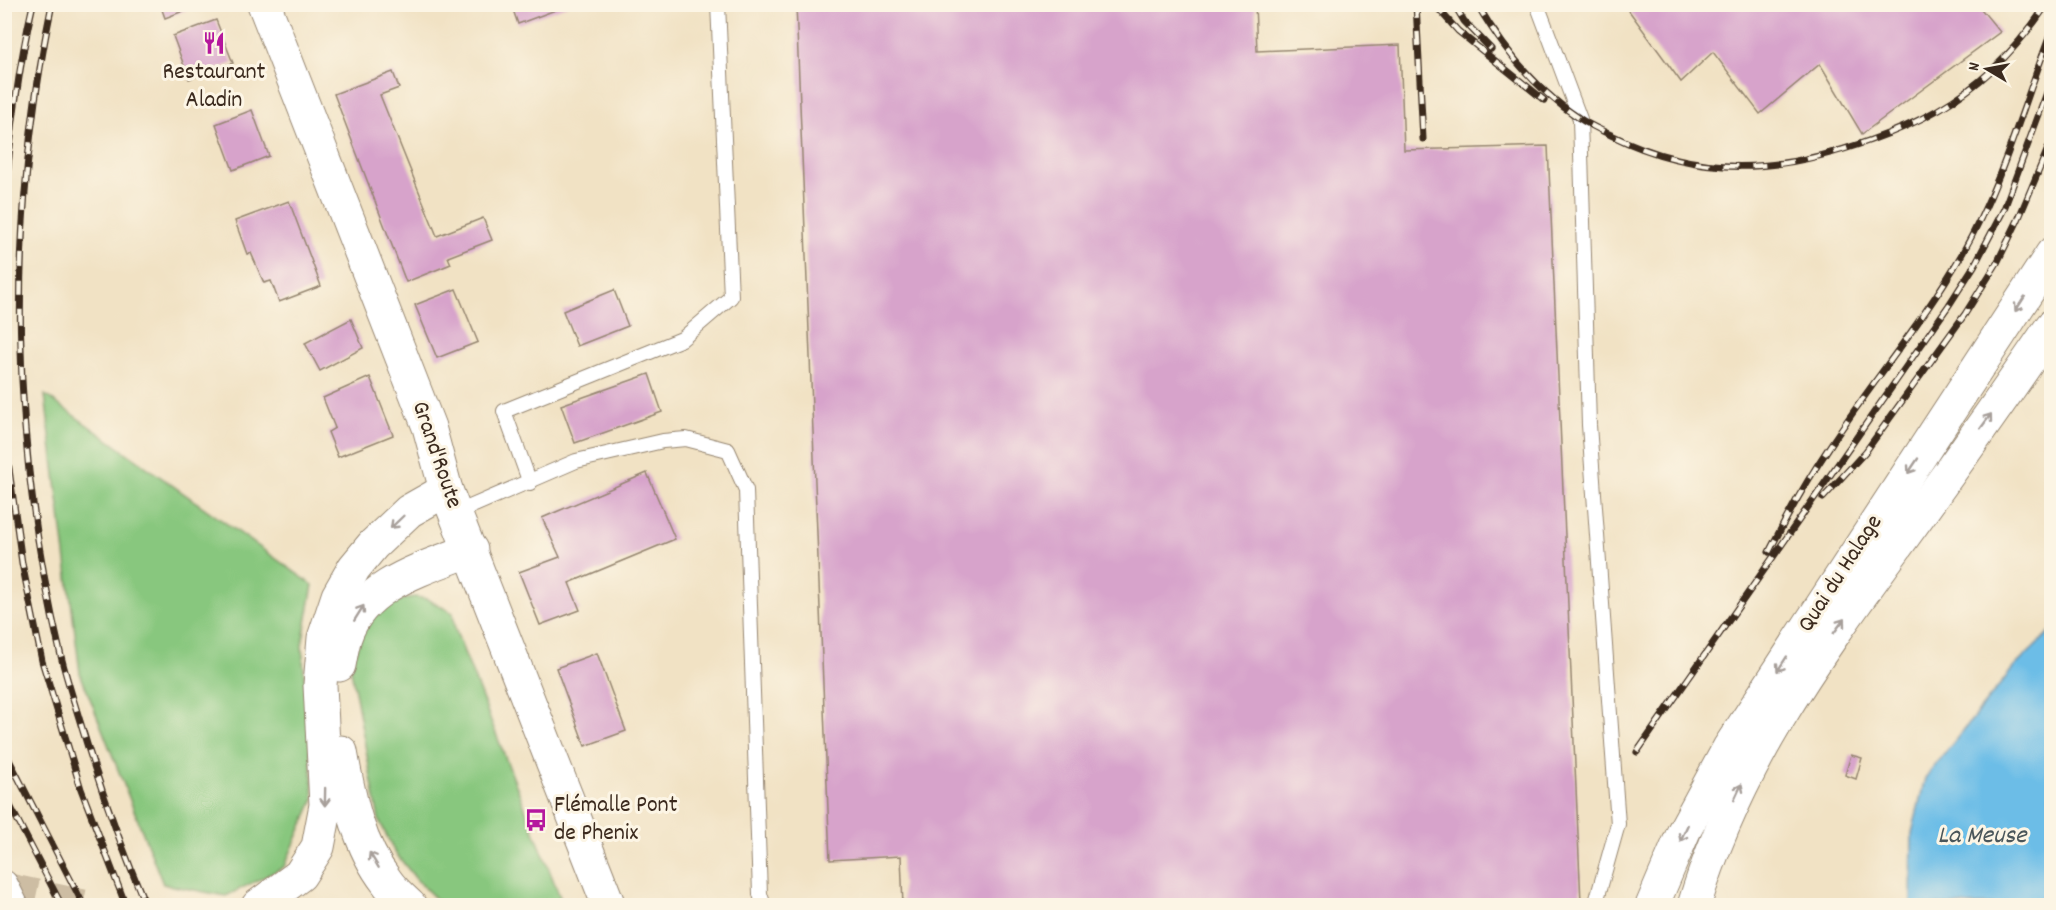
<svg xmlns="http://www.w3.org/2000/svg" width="2056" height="910" font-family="Dekko,sans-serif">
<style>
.green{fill:#88c77e;stroke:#62784e;stroke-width:1.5}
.water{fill:#6cbde7;stroke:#547482;stroke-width:1.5}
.building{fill:#d7a3cb}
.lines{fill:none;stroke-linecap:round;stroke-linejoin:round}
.secondary-tunnel{stroke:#cdbda3;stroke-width:33;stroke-dasharray:33 16;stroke-linecap:butt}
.lane-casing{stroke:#968671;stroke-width:16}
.street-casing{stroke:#968671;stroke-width:29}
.secondary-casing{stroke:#968671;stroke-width:35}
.lane{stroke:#fff;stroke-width:14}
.street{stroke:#fff;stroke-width:27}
.secondary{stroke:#fff;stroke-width:33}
.rail-casing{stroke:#3b2a1e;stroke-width:7}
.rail{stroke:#fcf5e5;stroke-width:4.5;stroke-dasharray:14;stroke-linecap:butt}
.oneway{stroke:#a79f9a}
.labels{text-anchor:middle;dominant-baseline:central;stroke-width:6;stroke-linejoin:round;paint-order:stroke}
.poi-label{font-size:24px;fill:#3b2a1e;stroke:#fcf5e5}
.street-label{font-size:24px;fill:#3b2a1e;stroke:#fcf5e5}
.water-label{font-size:26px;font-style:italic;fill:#4a565a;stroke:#fcf5e5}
</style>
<rect width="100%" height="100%" fill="#fcf5e5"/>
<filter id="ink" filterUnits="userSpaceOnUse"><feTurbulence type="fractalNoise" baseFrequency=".0167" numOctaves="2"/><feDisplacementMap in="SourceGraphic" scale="12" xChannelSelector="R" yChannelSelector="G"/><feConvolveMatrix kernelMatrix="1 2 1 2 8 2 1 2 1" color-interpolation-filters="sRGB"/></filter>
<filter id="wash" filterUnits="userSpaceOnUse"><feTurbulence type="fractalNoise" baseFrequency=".008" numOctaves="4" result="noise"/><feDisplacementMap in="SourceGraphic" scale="24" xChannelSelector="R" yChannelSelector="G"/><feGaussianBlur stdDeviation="1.35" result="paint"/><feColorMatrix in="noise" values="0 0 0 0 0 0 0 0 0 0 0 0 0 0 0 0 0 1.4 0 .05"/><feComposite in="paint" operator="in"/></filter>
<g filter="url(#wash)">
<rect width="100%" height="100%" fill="#f1e2c4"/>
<g class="green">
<path d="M45 395 313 585 302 645 314 799 284 867 226 896 163 884 80 673Z"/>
<path d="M414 597 427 599 453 613 455 629 563 905H442L416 879 394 851 379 820 351 670C358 633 374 603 414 597Z"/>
</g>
<path class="water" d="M2051 631V905H1911L1912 833 1925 778 2014 667Z"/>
<g id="blocks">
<g class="building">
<path d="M160 4H199V5L165 18Z"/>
<path d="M511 4H569V5L518 24Z"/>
<path d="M796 4H1255L1257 51 1400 45 1404 150 1548 146 1581 903 1533 906H903L901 856 830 860Z"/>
<path d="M1624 4H1977L2000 32 1862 134 1820 64 1760 114 1713 52 1681 82Z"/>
<path d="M216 20 233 63 189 79 173 36Z"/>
<path d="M393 72 399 88 380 95 437 236 483 218 492 240 448 257 451 264 406 282 334 94Z"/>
<path d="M252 110 269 156 233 170 216 124Z"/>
<path d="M289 201 321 286 279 302 271 281 264 283 251 253 247 254 235 221Z"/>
<path d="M456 289 478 342 437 358 415 305Z"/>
<path d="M614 290 628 326 577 346 563 311Z"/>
<path d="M351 319 363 348 320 371 305 343Z"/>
<path d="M649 374 662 412 575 443 561 405Z"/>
<path d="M370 377 393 435 338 457 328 432 335 428 323 398Z"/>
<path d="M647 473 675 539 569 583 580 610 540 625 519 572 560 557 542 518Z"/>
<path d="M597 653 626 731 585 746 556 668Z"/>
<path d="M1851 755 1862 758 1856 779 1845 775Z"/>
</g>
</g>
</g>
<g filter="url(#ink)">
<use href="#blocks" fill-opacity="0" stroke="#968671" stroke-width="1.5"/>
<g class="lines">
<path class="secondary-tunnel" d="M4 889 83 906"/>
<g class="lane-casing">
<g id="lane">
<path d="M1537 4 1580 119 1589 425 1618 824 1595 906"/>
<path d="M530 483 504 411 682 339 731 297 718 4"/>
<path d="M456 513 576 461 663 441 686 439 728 450 746 490 760 894 764 906"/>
</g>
</g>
<g class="street-casing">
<path id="street" d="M4 884 15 906"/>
</g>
<g class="secondary-casing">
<g id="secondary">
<path d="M264 4 429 427 446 490 609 906"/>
<path d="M339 665C341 656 342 646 345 637 362 584 425 568 471 550"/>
<path d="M341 752C349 797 358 845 387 882 393 891 402 898 410 906"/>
<path d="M258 906 300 875 318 847 326 805 320 685 324 638 338 596 354 568 373 545 409 511 446 490"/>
<path d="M1652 906 1684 831 1729 748 2052 254"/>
<path d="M1694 906C1736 767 1811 663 1895 548 1948 475 2001 401 2052 326"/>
</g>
</g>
<use href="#lane" class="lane"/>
<use href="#street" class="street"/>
<use href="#secondary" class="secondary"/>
<g class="rail-casing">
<g id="rail">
<path d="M52 4C7 219 10 443 61 656 66 677 73 698 79 718 98 782 120 844 146 906"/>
<path d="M1416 4 1423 139"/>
<path d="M1434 4 1458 31 1544 100"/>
<path d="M1454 4 1464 21 1491 49"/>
<path d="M1477 4C1503 49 1535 89 1579 118 1589 125 1601 130 1611 135 1700 179 1780 173 1871 140 1914 125 1957 103 1992 70 2013 50 2031 28 2047 4"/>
<path d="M4 214C9 143 17 73 33 4"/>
<path d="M4 415 8 462 22 563 42 661 81 789 126 906"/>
<path d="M1823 498 1866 451 1965 314 1997 263 2018 220 2052 139"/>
<path d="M1769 552C1787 516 1806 482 1828 449 1871 383 1923 322 1962 254 2002 184 2023 105 2052 30"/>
<path d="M4 750 84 906"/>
<path d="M1637 752 1949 305 1974 266 2004 209 2052 79"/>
<path d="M4 794 62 906"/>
</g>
</g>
<use href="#rail" class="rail"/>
</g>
<defs><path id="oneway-shaft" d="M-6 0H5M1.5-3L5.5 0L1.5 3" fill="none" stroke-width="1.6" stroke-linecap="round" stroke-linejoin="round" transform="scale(1.5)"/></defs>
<g class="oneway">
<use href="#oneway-shaft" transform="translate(2020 304) rotate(123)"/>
<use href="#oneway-shaft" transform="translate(1986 421) rotate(-54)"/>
<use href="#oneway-shaft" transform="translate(1913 466) rotate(124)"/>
<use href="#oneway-shaft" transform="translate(397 522) rotate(136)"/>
<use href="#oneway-shaft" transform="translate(359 613) rotate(-58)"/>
<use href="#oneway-shaft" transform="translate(1839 626) rotate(-54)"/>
<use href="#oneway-shaft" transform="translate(1782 664) rotate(123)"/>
<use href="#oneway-shaft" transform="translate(1738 792) rotate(-65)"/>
<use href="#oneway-shaft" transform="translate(325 797) rotate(91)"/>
<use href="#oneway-shaft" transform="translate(1684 833) rotate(115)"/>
<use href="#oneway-shaft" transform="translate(374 860) rotate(-121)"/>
</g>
</g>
<defs>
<g id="restaurant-bare" transform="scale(1.8)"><path d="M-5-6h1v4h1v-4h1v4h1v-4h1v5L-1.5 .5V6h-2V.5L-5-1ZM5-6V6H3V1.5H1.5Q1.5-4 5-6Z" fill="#b5179e" stroke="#fcf5e5" stroke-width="2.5" paint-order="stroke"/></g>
<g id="bus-bare" transform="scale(1.8)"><path d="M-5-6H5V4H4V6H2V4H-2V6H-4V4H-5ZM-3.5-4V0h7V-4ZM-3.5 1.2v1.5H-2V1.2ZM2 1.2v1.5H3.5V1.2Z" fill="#b5179e" stroke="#fcf5e5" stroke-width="2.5" paint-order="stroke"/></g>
</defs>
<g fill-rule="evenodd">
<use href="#restaurant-bare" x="214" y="43"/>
<use href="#bus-bare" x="536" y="820"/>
</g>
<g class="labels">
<g class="poi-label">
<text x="214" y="73">Restaurant<tspan x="214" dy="28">Aladin</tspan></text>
<text x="554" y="806" text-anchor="start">Flémalle Pont<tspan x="554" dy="28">de Phenix</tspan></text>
</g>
<g class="street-label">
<text transform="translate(436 455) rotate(71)">Grand'Route</text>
<text transform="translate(1841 574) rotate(-57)">Quai du Halage</text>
</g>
<g class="water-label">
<text x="1982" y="836">La Meuse</text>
</g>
</g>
<rect width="2056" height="910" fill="none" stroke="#fcf5e5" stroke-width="24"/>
<g transform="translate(1987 69) rotate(280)" stroke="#fcf5e5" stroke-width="4.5" paint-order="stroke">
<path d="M0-4.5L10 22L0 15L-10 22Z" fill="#3b2a1e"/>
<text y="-9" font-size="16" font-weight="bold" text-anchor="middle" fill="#3b2a1e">N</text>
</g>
</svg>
